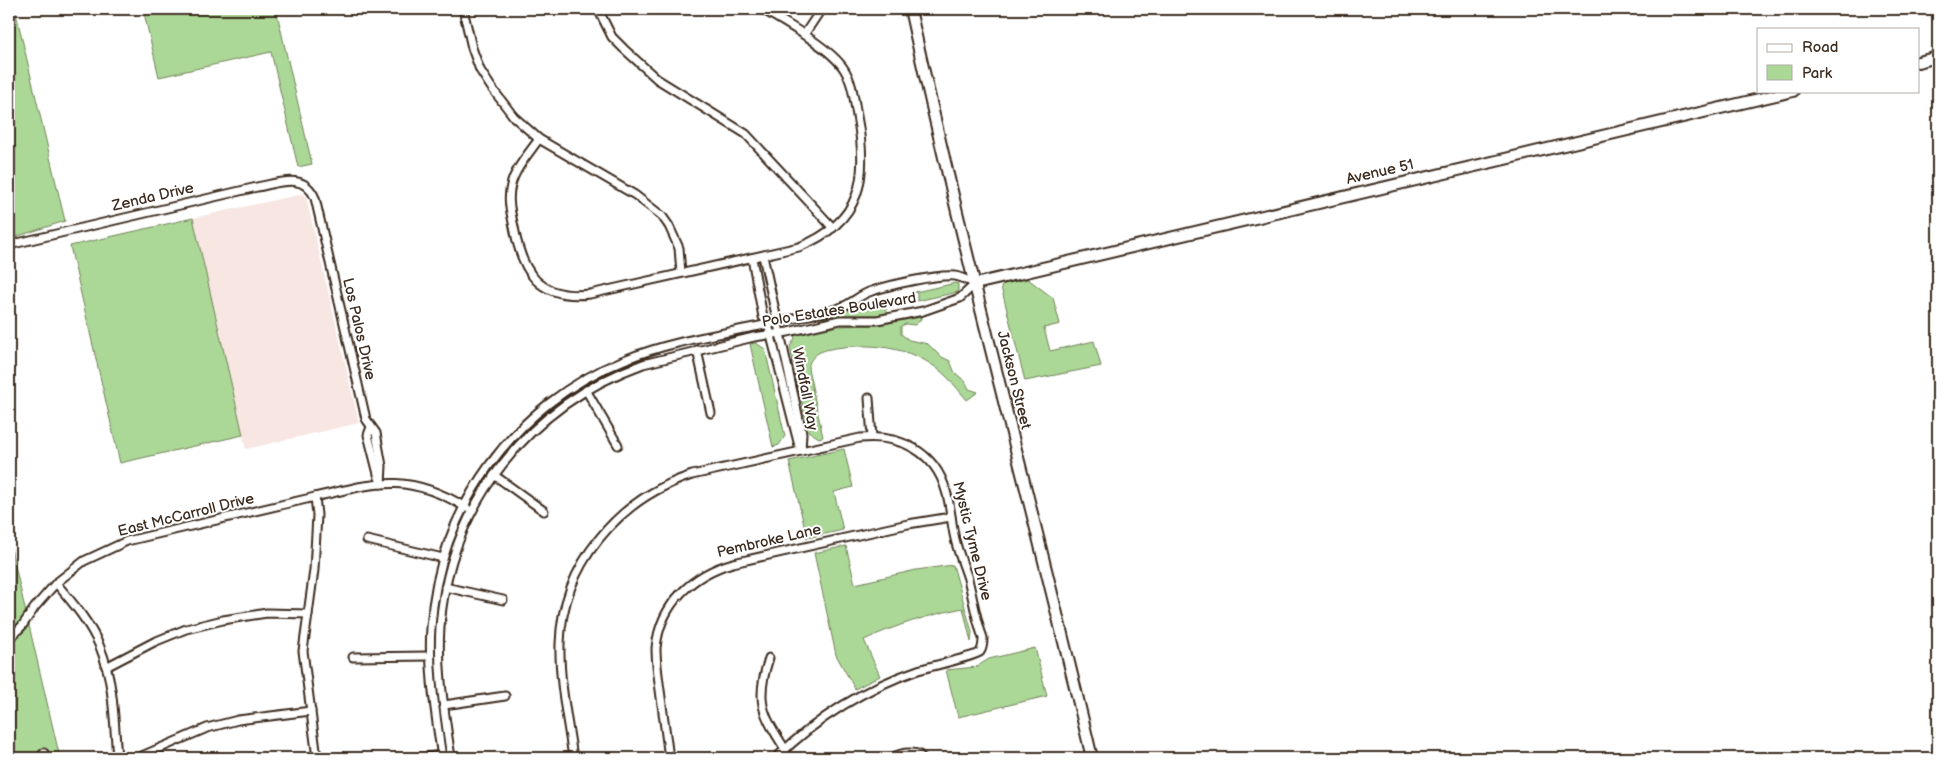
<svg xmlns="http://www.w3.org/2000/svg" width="1947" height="767" font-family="'Balsamiq Sans',sans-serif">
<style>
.built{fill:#f7e6e1}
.green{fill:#abd897;stroke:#73815a}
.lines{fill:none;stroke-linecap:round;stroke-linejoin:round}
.street-casing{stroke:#3b2a1e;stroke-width:11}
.secondary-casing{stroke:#3b2a1e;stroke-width:14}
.street{stroke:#fff;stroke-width:7}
.secondary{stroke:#fff;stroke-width:10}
.labels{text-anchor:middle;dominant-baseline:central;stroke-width:4;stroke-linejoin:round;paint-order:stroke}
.street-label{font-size:15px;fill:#3b2a1e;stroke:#fff}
</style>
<rect width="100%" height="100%" fill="#fff"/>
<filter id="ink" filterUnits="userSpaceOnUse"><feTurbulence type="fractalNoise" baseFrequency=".02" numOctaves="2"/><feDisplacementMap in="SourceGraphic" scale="10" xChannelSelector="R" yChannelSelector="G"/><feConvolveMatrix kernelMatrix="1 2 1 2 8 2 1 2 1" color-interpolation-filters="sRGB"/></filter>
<g filter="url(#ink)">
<path class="built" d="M302 194 306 197 359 423 246 449 193 218Z"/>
<g class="green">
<path d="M9 9H15L65 221 9 239Z"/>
<path d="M143 9H276L312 164 298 167 271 52 159 77Z"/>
<path d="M193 218 243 435 120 463 70 246Z"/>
<path d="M1028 279 1053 298 1060 324 1044 328 1050 351 1094 341 1101 366 1025 381 1001 287 1004 284Z"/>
<path d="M956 283 958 284V292L917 301V293L915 292Z"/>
<path d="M884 300 887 315H845L818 320 836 313Z"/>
<path d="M921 317V319L915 325 906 324 901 326V334L909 340 928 344 940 356 950 361 955 373 965 381 969 389 978 392 967 400C960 392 954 384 947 377 918 348 875 342 836 348 823 350 811 353 808 368L823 437 819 438 808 431 790 347 795 338 794 336 838 326 878 325Z"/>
<path d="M756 343 765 349 785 436 779 445 773 447 750 344Z"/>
<path d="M844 449 853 487 834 492 843 530 807 538 789 461Z"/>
<path d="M9 540 13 557 60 758H9Z"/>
<path d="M846 546 855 584 916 570 953 565 972 632 971 642 963 608C929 615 896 625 864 640L880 676 855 689 836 655 814 553Z"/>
<path d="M1035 648 1047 696 958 717 946 670 976 667 989 659Z"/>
</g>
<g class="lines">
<g class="street-casing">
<g id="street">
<path d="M463 9 472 48 480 70 491 87 514 117 539 139 635 195 662 216 669 226 679 248 681 273"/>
<path d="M598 9 612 37 624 49 657 79 746 134 833 228"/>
<path d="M804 35 818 14 819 9"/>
<path d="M539 139C529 153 515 169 511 185 507 200 511 213 514 227 522 273 539 300 590 294L799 247C862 222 869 178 857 116 854 100 853 83 844 69 831 48 784 22 762 9"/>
<path d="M9 245 257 187C279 183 304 172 315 198L366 419 376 433 382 466 381 484"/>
<path d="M763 256 802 433 801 451"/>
<path d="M752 258 763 317 768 324 799 446"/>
<path d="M697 350 711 413"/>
<path d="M586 390 618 445"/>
<path d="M869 398 872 437"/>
<path d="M371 427 368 435 379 478"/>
<path d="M494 475 544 511"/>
<path d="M367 540 443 558"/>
<path d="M56 583C73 603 90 623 100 647 114 681 114 722 117 758"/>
<path d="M445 587 503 600"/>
<path d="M9 639 22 626 35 607 56 583 84 561 127 541 315 497"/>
<path d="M353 657 430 656"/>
<path d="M769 658C755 701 762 713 785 749"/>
<path d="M106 667 154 642 186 629 223 620 267 613 308 614"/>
<path d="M444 705 505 696"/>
<path d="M39 758 44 753"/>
<path d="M137 758 207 728 238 720 311 711"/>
<path d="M317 758 303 651 314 570 317 515 315 497C378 482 408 472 467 508"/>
<path d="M420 758 442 755"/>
<path d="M442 758C436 715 428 671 431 627 438 509 514 404 624 360 680 337 746 331 805 316 817 313 831 312 842 307 852 303 861 294 872 291 890 285 937 274 955 276 962 277 969 281 975 284L960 298 923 311 877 320H840L788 332 754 337 643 364C529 405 449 504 440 627 437 671 445 715 451 758"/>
<path d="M573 758C568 721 559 682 560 644 562 565 618 499 692 475L860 438C899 434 935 451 946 491 951 506 951 523 955 539 958 553 964 566 968 579 973 599 976 619 983 638 983 643 983 648 980 652 977 656 927 667 918 670 865 688 816 719 776 758"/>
<path d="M669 758C666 735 663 713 660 690 658 676 656 662 656 648 660 604 693 574 733 563L908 524 951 517"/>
<path d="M892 758C900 753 909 752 918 754L922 758"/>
</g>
</g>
<g class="secondary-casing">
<g id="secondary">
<path d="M910 9C965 260 1033 508 1092 758"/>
<path d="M1918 62 1938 57"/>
<path d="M975 284 1793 91"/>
</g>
</g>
<use href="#street" class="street"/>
<use href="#secondary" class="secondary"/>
</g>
</g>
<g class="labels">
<g class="street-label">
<text transform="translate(1380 172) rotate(-13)">Avenue 51</text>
<text transform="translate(153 197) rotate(-13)">Zenda Drive</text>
<text transform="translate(839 310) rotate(-9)">Polo Estates Boulevard</text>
<text transform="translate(359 329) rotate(77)">Los Palos Drive</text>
<text transform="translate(1014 380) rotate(76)">Jackson Street</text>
<text transform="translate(805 389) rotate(79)">Windfall Way</text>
<text transform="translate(186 515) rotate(-14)">East McCarroll Drive</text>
<text transform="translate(769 541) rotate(-13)">Pembroke Lane</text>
<text transform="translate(972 541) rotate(76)">Mystic Tyme Drive</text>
</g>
</g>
<rect width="1947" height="767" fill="none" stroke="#fff" stroke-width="30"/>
<rect x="15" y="15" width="1917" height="737" fill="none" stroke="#3b2a1e" stroke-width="2" filter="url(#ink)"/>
<rect x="1757" y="28" width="162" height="65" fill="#ffffff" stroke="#b1aaa5"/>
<rect x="1767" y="44" width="25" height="8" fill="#ffffff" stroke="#b1aaa5"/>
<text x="1802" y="52" font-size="15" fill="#3b2a1e">Road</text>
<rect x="1767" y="65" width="25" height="15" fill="#abd897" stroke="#b1aaa5"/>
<text x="1802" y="78" font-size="15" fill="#3b2a1e">Park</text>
</svg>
